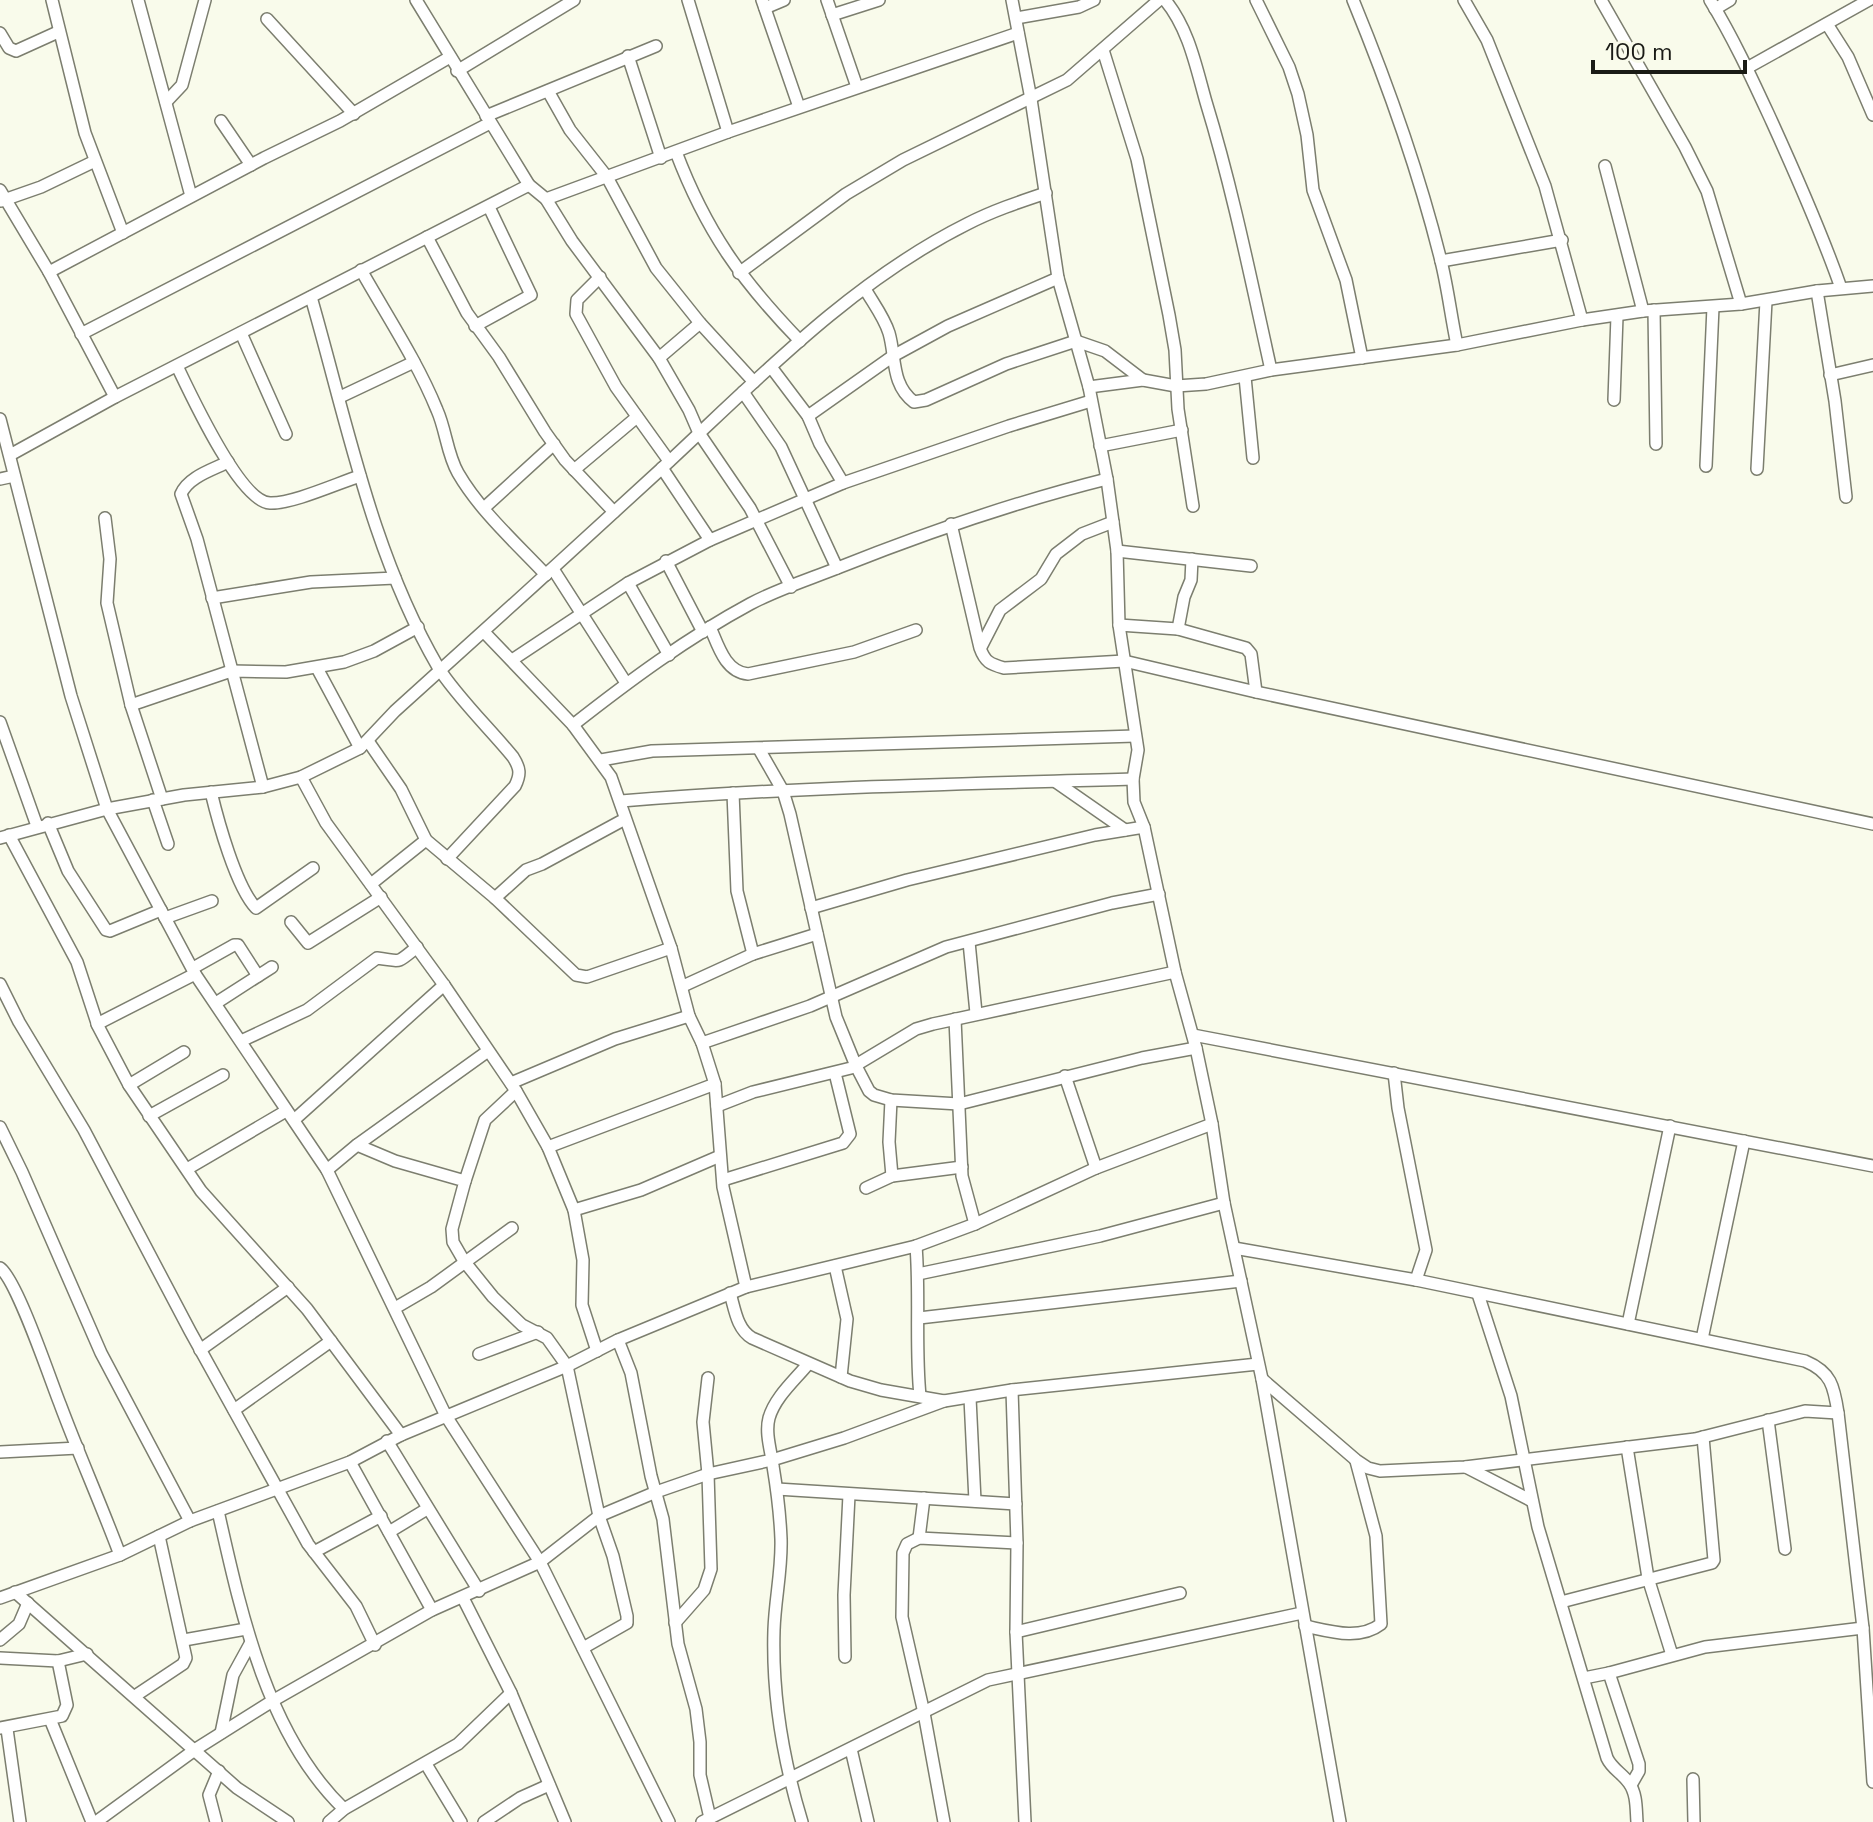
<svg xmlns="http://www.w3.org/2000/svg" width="1873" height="1822" font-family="'Space Grotesk',sans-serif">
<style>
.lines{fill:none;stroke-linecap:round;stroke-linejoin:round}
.minor-casing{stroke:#7c7e6f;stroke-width:14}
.minor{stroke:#fff;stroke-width:11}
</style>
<rect width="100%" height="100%" fill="#f9fbeb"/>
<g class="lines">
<g class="minor-casing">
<g id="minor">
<path d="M52 0 85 133 123 233"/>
<path d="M138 0 191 196"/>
<path d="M416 0 529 185 546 199 572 241 659 358 689 410 699 433 750 508 791 587"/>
<path d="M688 0 728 132"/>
<path d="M762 0 799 107"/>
<path d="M827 0 857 87"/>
<path d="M1012 0 1031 99 1058 278 1089 387 1107 479 1117 551 1119 625 1138 750 1133 779 1134 802 1144 827 1175 972 1196 1048 1212 1124 1224 1203 1262 1379 1340 1822"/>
<path d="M1165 0C1189 29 1196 67 1206 102 1233 190 1251 280 1271 370"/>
<path d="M1256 0 1289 67 1298 94 1307 135 1313 190 1346 280 1362 358"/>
<path d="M1353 0C1388 85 1419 172 1441 261 1448 289 1451 317 1457 345"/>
<path d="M1464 0 1487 40 1545 186 1582 320"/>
<path d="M1601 0 1685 147 1707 191 1741 304"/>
<path d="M1710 0C1734 39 1753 81 1772 122 1797 177 1821 231 1841 288"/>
<path d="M765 8 784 0"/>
<path d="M1715 9 1730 0"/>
<path d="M832 15 879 0"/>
<path d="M1016 18 1079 7 1094 0"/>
<path d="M267 19 354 114"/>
<path d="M1827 24 1848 57 1873 115"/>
<path d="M0 33 9 48 16 51 58 32"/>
<path d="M1103 50 1137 159 1169 315 1175 350 1178 409 1193 506"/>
<path d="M628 56 661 158"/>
<path d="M1747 68 1869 0"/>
<path d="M457 71 574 0"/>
<path d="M548 91 570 130 607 177 656 268 700 323 754 382"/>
<path d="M166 102 182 85 205 0"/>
<path d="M486 116 656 46"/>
<path d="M221 121 251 165"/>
<path d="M676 152C706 231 741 280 800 341"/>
<path d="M1605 166 1643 311"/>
<path d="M0 190 49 272 115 397"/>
<path d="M546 199 728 132 1018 33"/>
<path d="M1 201 41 187 95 161"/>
<path d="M427 237 467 313 499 357 545 432 565 460 614 512"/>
<path d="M1441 261 1562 240"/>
<path d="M361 270C387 316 417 361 437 410 446 430 447 454 458 473 480 511 516 543 546 575"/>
<path d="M49 272 264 158 340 121 450 57"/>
<path d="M739 273 846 194 903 160 1067 80 1159 0"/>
<path d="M600 277 577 300 576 314 616 387 669 461"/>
<path d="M865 289C873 303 884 317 889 333 896 357 891 385 914 402L926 400 1006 364 1076 341 1105 351 1143 380"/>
<path d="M1817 291 1835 401 1846 497"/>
<path d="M311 297C347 422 372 554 438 667 455 695 492 731 513 757 520 768 521 774 515 786L447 859"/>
<path d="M1654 310 1656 444"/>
<path d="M475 326 531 295 489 207"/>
<path d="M241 333 286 434"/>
<path d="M81 334 490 123"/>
<path d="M659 358 700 323"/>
<path d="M177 366C190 393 240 502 270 503 292 504 338 483 360 476"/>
<path d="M771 367 808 416 820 444 843 483"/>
<path d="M1830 375 1873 365"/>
<path d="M1245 377 1253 458"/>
<path d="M1089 387 1143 380 1176 386 1206 384 1271 370 1457 345 1582 320 1643 311 1741 304 1817 291 1873 286"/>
<path d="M743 392 781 447 837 568"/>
<path d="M340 397 414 362"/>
<path d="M1614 400 1617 316"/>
<path d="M808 416 893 356 948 326 1058 278"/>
<path d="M0 419 71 696 107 809 195 974 327 1170 446 1416 540 1562 669 1822"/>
<path d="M1100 446 1182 430"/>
<path d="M10 455 115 397 529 185"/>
<path d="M228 462C212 470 188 477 181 494L197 539 263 787"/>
<path d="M1706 466 1713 307"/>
<path d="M662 468 710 540"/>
<path d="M1757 469 1766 301"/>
<path d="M574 470 637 417"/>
<path d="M0 479 14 476"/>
<path d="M484 508 554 444"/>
<path d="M105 518 110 559 107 603 131 705 162 799"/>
<path d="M951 524 980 648C985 662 990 664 1004 668L1124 661 1256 692 1873 824"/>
<path d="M1117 551 1251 566"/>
<path d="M666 561 703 632"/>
<path d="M553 569 626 683"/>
<path d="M628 583 669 655"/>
<path d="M212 598 311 582 395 578"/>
<path d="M1119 625 1178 629 1246 648 1251 654 1256 692"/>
<path d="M710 627C718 645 725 672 748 674L854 652 916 630"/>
<path d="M1178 629 1184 597 1191 580 1192 559"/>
<path d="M484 632 573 725 611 777 671 948 689 1016 702 1043 715 1084 723 1187 746 1287"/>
<path d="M981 647 1000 610 1041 579 1056 554 1082 534 1113 522"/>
<path d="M512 660 628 583 710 540 843 483 1009 426 1091 401"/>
<path d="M317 668 360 748"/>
<path d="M131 705 231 671 286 672 344 662 374 651 418 627"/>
<path d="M0 722 37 826"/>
<path d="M573 725C629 681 687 638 750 604 778 589 810 579 840 567 928 532 1015 502 1107 479"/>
<path d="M368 741 401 789 426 840 495 898 576 975 587 977 671 948"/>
<path d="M759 749 783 791 790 814 836 1017 856 1066 869 1091 874 1095 891 1100 959 1104 1142 1058 1196 1048"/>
<path d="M601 760 652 751 1135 736"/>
<path d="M301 777 326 823 444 985 516 1091 548 1147 574 1210 583 1260 582 1305 597 1351"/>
<path d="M1056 782 1125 830"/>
<path d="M211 792C218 821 236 887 256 908L313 868"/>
<path d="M733 793 737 891 753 954 817 934"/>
<path d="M153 800 168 844"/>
<path d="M621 801C791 787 962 784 1133 779"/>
<path d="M48 823 68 871 106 930 110 931 161 910"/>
<path d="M9 835 77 962 98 1026 129 1085 201 1191 307 1309 401 1435"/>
<path d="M0 838 107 809 184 795 263 787 301 777 360 748 395 711C484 631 572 551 660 470 755 382 849 283 967 224 992 211 1019 202 1046 193"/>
<path d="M371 884 426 840"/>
<path d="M495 898 526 870 542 864 625 819"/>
<path d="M811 908 907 880 1095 835 1144 827"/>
<path d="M165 918 212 901"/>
<path d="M291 922 308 943 381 897"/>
<path d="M969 942 976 1013"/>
<path d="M193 968 234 945H238L258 976"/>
<path d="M0 984 19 1022 84 1130 190 1331 308 1544 356 1606 375 1645"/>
<path d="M683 986 753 954"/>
<path d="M216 1003 272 967"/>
<path d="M955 1019 962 1176 975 1224"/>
<path d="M97 1024 195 974"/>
<path d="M1193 1035 1873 1166"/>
<path d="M241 1041 307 1010 377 958C402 961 395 965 417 947"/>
<path d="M702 1043 810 1006 946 947 1112 903 1159 894"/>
<path d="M1394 1073 1398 1108 1426 1250 1416 1280"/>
<path d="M1065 1076 1096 1168"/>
<path d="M511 1083 615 1039 689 1016"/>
<path d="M129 1085 184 1052"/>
<path d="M891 1100 889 1142 892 1176"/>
<path d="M717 1106 753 1092 851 1068 916 1029 933 1024 1175 972"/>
<path d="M149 1116 223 1075"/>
<path d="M294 1120 444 985"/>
<path d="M0 1127 22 1172 101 1353 190 1521"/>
<path d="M357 1145 395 1161 465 1181 452 1229 453 1242 464 1261 493 1297 522 1325 547 1338 567 1366 599 1516 613 1556 627 1616V1623L583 1648"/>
<path d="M548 1147 715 1084"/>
<path d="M187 1169 286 1111"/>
<path d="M327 1170 357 1145 488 1051"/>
<path d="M723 1180 843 1143 850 1134 835 1073"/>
<path d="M465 1181 485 1120 516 1091"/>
<path d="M866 1188 892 1176 962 1167"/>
<path d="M574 1210 641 1190 720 1156"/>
<path d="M916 1246C920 1296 915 1346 920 1396"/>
<path d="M1234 1248 1416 1280 1805 1361C1831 1372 1834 1386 1838 1413L1863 1628 1873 1782"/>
<path d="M835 1266 847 1319 841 1377"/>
<path d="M0 1268C17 1280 50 1379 60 1404 79 1455 101 1504 120 1555"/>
<path d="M918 1274 1100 1236 1224 1203"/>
<path d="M730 1293C735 1310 737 1329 752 1338L850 1381 881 1390 944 1401"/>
<path d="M1478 1294 1511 1396 1538 1527 1607 1758C1612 1769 1622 1773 1629 1783 1637 1794 1636 1809 1637 1822"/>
<path d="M395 1308 431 1287 512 1228"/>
<path d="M919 1318 1241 1281"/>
<path d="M1628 1324 1670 1126"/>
<path d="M1702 1339 1744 1141"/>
<path d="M618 1340 631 1373 651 1476 663 1519 678 1644 696 1709 700 1742V1775L710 1818"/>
<path d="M200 1350 288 1287"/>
<path d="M479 1354 538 1332"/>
<path d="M1262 1379 1356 1460 1368 1468 1380 1471 1465 1467 1695 1439 1805 1411 1838 1413"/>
<path d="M1012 1390 1017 1543 1016 1632 1025 1822"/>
<path d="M970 1398 975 1501"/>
<path d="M234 1410 331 1341"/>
<path d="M1768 1420 1785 1549"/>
<path d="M387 1441 479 1591"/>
<path d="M1627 1447 1648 1578 1672 1655"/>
<path d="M0 1452 78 1448"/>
<path d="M350 1462 432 1610"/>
<path d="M1466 1467 1532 1501"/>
<path d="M777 1489 1016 1504"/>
<path d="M218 1511C241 1613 267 1735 344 1809"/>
<path d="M389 1532 427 1509"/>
<path d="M919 1538 924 1498"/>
<path d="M314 1552 381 1516"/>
<path d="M15 1592 237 1788 288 1822"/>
<path d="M0 1598 120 1555 190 1521 350 1462 401 1435 567 1366 618 1340 746 1287 916 1246 975 1224 1096 1168 1212 1124"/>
<path d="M463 1598 511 1693 565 1822"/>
<path d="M1561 1602 1712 1563 1714 1560 1703 1437"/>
<path d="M675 1623 704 1590 711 1569 708 1474 703 1422 708 1378"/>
<path d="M1305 1626C1329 1631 1359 1641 1381 1624L1376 1536 1356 1461"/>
<path d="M1016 1632 1180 1593"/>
<path d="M0 1640 19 1624 28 1603"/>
<path d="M184 1640 246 1629"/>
<path d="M845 1657 844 1595 849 1495"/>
<path d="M0 1658 58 1661 87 1654"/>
<path d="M1609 1673 1705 1647 1863 1628"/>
<path d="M1584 1678 1609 1673 1639 1764V1771L1631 1785"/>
<path d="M135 1696 183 1664 186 1658 159 1536"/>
<path d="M50 1719 92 1822"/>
<path d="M0 1728 62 1716 67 1705 58 1661"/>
<path d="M7 1729 20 1822"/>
<path d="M221 1733 233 1675 250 1644"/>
<path d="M851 1749 868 1822"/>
<path d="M426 1764 461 1822"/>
<path d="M1693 1779 1694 1822"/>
<path d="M96 1822 196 1749 274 1700 432 1610 540 1562 599 1516 656 1492 708 1474 772 1460 844 1438 944 1401 1012 1390 1258 1364"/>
<path d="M216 1822 209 1795 219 1771"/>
<path d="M329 1822 344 1809 458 1744 511 1693"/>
<path d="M484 1822 520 1798 549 1785"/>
<path d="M702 1822 988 1680 1302 1613"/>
<path d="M802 1822C783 1760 772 1695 774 1630 775 1599 782 1570 781 1539 780 1514 777 1490 773 1466 771 1451 765 1433 769 1418 775 1397 795 1380 808 1364"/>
<path d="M944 1822 924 1713 902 1617 903 1553 907 1544 919 1538 1017 1543"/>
</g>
</g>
<use href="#minor" class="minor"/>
</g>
<path d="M1593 60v12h152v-12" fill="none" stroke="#1a1b16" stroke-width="4"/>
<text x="1605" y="60" font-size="24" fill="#1a1b16" stroke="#f9fbeb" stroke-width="6" paint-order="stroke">100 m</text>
</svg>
